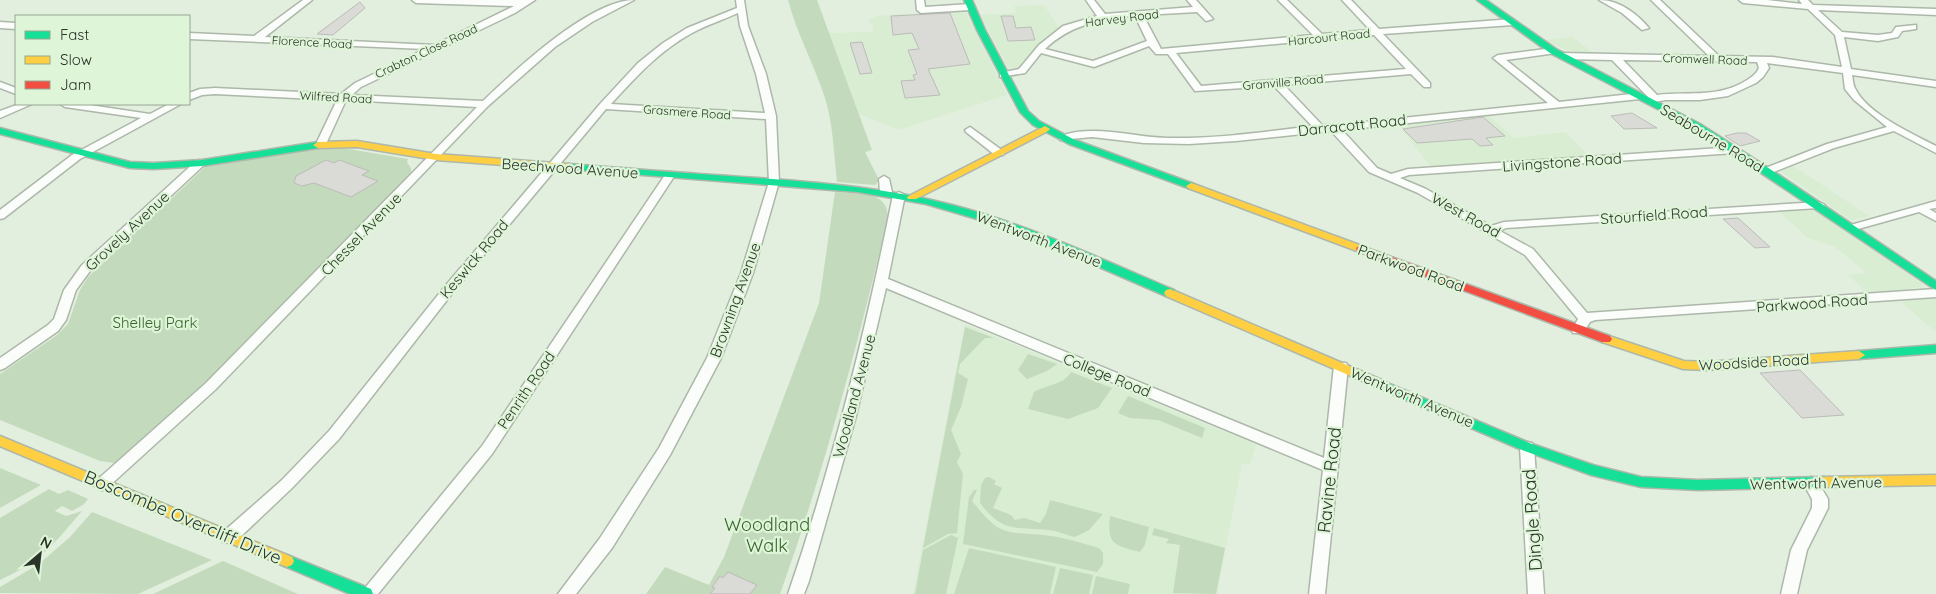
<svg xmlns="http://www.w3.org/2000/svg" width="1936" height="594" font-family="Quicksand,sans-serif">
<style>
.built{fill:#d8edd2}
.green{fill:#c3dbbc}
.building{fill:#dadad6;stroke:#bbbcb8}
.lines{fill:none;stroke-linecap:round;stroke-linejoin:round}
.street-casing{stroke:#adb7aa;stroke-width:3}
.fast-casing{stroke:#adb7aa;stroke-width:3}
.slow-casing{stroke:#adb7aa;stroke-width:3}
.jam-casing{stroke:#adb7aa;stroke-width:3}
.street{fill:#fbfdfa;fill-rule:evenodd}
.fast{fill:#16e098;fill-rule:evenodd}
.slow{fill:#ffcf43;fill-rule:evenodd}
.jam{fill:#f24e42;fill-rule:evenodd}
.labels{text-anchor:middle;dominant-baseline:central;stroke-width:4.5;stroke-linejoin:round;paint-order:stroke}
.far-street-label{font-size:12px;fill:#2b3429;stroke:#def5d8}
.street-label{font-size:15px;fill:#2b3429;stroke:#def5d8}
.park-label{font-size:15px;fill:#37642c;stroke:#def5d8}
.near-street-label{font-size:18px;fill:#2b3429;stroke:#def5d8}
.near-park-label{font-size:18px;fill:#37642c;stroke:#def5d8}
</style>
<rect width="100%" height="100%" fill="#e2efde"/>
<g class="built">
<path d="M1044 5 1059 28 1036 47 1017 69H1009L980 15 1016 13 1014 6Z"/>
<path d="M965 10 1007 95 898 130 859 114 829 33 873 32V25H870L869 19 877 16Z"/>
<path d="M1572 37 1595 54 1566 50 1545 40Z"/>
<path d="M1487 114 1514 138 1565 132 1591 158 1431 167 1398 125Z"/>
<path d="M1792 165 1869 216 1851 220 1780 171Z"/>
<path d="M1813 208 1922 284 1923 286 1898 291 1868 293 1848 275 1867 273 1835 247 1808 238 1778 210Z"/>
<path d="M1936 296V332L1902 303 1910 299Z"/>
<path d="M965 324 1256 445 1250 465 1242 463 1217 594H913Z"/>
</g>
<g class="green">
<path d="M788 0H817L872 150 865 152 879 180 875 185 837 182C834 155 833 123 825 98 814 64 797 34 788 0Z"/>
<path d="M323 148 349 149 408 159 407 162 411 168V178L202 390 130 455 114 463 100 461 0 420V374L57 335 68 324 80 290 88 277 205 167Z"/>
<path d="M835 192C856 194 887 189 888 217 858 344 824 471 780 594H646L665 567 709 585 724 557 819 303Z"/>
<path d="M965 327 994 338H985L960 364 958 373 968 379 961 407 951 430 961 454 957 462 963 474 957 533 948 534 923 548Z"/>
<path d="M1028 354 1057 364 1047 371 1027 379 1018 370Z"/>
<path d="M1071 372 1112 388 1098 408 1068 419 1028 409 1034 392C1045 385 1064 385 1071 372Z"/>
<path d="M1128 396 1205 428 1202 438 1158 420 1130 418 1118 413Z"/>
<path d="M0 468 41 485 0 508Z"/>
<path d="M989 477 996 481 994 484 1002 488 993 508 1011 515 1015 520 1024 518 1040 523 1046 514 1050 500 1103 514 1089 530 1075 537C1066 535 1058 531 1049 530 1014 526 1004 534 980 503L981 485 985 478Z"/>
<path d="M49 489 59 494 68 490 88 499 83 505 72 511 62 506 55 511 66 516 82 511C54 544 40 562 0 580V518Z"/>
<path d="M974 490H977L972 501C999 534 1001 532 1042 535 1060 536 1081 543 1099 548L1103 553V564L1097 572 963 544 969 497Z"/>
<path d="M92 512 212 560 138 594 0 593V587L39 564 70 537Z"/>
<path d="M1110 516 1149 527 1145 545 1140 552C1114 545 1107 545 1110 516Z"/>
<path d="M1154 528 1225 548 1216 594 1173 593 1180 545 1166 543 1169 539 1152 535Z"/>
<path d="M951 535 958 538 946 594H915L923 550Z"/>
<path d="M969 548 1056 567 1050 594H954Z"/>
<path d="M223 561 298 594H153Z"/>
<path d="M1060 568 1093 575 1089 594H1053Z"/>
<path d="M1096 576 1130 584 1128 594H1092Z"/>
</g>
<g class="building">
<path d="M360 2 365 8 333 35 317 34Z"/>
<path d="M950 13 970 64 928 69 940 95 905 98 901 81 915 80 913 75 917 74 908 50 919 49 912 33 893 35 891 16Z"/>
<path d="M1001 16H1013L1016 28 1031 27 1035 40 1008 41Z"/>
<path d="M862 42 872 73 860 74 850 43Z"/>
<path d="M1632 113 1657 128 1624 129 1611 116Z"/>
<path d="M1483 117 1505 136 1486 138 1493 145 1480 146 1472 139 1417 143 1403 129Z"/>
<path d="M1737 133H1746L1760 141 1740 146 1725 136Z"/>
<path d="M326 160 334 163 339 160 369 171 362 175 378 181 351 197 314 183 302 186 294 183 296 176Z"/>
<path d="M1738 218 1770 247 1755 248 1723 219Z"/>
<path d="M1800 370 1844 415 1802 418 1760 373Z"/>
<path d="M728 572 757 585 750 594H710L715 588 712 587 720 576 723 578Z"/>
</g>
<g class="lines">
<g class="street-casing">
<g id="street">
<path d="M303 0H312L265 37 434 45 514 6 416 3 412 0H535L515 13 361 87 352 95 483 101C514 71 590 0 634 0L592 22 555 47 488 106 216 389 107 488 102 490 97 488 94 484 97 480 206 383 477 107 346 100 326 144 321 147 316 144 337 100 215 94 202 95 189 100V93L200 89 215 88 341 94 355 83 425 49 189 39V33L254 36Z"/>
<path d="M736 0H744L748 26 766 74 776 116 779 182 753 273 721 358 670 455 612 548 576 594H558L600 538 659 448 707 358 741 273 769 182 766 119 606 109 454 291 339 439 292 488 235 542 229 543 223 542 221 537 223 532 282 480 329 431 446 285 600 104 638 63 663 43 687 28 737 8ZM738 13 740 26 756 74 765 113 611 104C636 77 659 51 692 33 706 25 723 20 738 13Z"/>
<path d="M916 0H924L925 7 970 4 974 7 970 10 921 13 917 10Z"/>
<path d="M1086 0H1094L1105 14 1193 7 1187 0H1196L1213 19 1206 21 1197 12 1143 15 1161 49 1313 35 1278 0H1287L1322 34 1370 30 1342 0H1351L1379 29 1513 19 1517 22 1513 25 1383 34 1430 83V87H1424L1411 74 1284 85 1322 125H1334L1548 103 1493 58 1498 55 1553 48 1558 51 1556 53 1506 60 1559 102 1640 93 1645 96 1640 99 1342 130 1377 168 1391 174 1408 169 1735 147 1740 150 1735 153 1409 175 1400 178 1426 189 1491 226 1504 222 1819 202 1825 205 1819 208 1506 228 1500 231 1533 249 1587 313 1936 289V297L1595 320 1590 322 1583 333H1573L1572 330 1578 319 1525 255 1418 193 1369 172 1331 131 1236 141 1189 144 1144 143 1092 137 1060 140 1059 138 1060 136C1094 124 1132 137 1167 138 1216 139 1264 132 1312 126L1274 86 1195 91 1168 54H1156L1149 46 1094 67 1041 53 1025 73 1000 77V73L1019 69 1039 45 1063 26 1097 16ZM1131 16H1135L1147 41 1093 61 1045 49C1070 25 1098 20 1131 16ZM1374 35 1406 69 1201 86 1176 53Z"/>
<path d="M1599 0C1619 0 1636 13 1649 28L1642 30 1622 13Z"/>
<path d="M1651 0H1660L1719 56 1773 57 1842 67 1835 35 1808 9 1743 3 1739 0H1767L1802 4 1799 0H1808L1813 5 1936 9V15L1818 10 1842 32 1878 35 1892 33 1896 27 1916 25V29L1902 31 1898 37 1878 41 1844 37 1851 69 1936 81V87L1852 75C1853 79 1853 86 1856 90 1868 114 1913 134 1936 146V153L1894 131 1834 148 1771 173H1763L1762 171 1763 169 1827 144 1887 127 1854 100 1845 89 1843 73 1767 63 1769 68 1763 77 1756 83 1728 96 1700 100H1666L1648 103 1643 100 1648 97 1612 60 1562 59 1557 56 1562 53 1709 56ZM1623 60 1757 62 1759 68C1756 75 1749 79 1742 83 1714 98 1687 91 1657 95Z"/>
<path d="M0 22 16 23V29L0 28Z"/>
<path d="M0 82 16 88V94L0 88Z"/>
<path d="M19 104H32L0 118V111Z"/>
<path d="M60 104H83L150 114 169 104H181L80 159 4 218 0 219V210L72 155 141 118 65 107Z"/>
<path d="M970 127 1003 151 1004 153 1003 155H995L966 132 965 130Z"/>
<path d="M200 160 205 163 204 165 90 271 76 290 66 320 58 331 5 368 0 370V358L48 325 54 319 64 290 82 265 196 161Z"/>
<path d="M670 172 675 175 492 454 378 594H360L482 446 665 175Z"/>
<path d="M884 176 889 179 892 192 886 195 880 192 879 179Z"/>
<path d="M899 192 905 195 888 279 1324 458 1334 366 1336 363H1346L1348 366 1325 594H1309L1323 470 886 288 856 416 809 581 804 594H788C833 464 866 330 893 195Z"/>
<path d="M1936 201V208L1929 209 1936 213V221L1919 212 1851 231 1845 228 1847 226Z"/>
<path d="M1527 442 1532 443 1534 447 1544 594H1528L1520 447 1522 443Z"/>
<path d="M1811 477 1816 479 1828 499V508L1807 550 1797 594H1781L1791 550 1812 508V499L1803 483 1806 479Z"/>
</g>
</g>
<g class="fast-casing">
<g id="fast">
<path d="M964 0H972L985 30 1028 111 1039 121 1075 140 1194 184 1196 186 1194 188H1188L1069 144 1033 125 1020 112 977 30Z"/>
<path d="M1477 0H1486L1556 49 1700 124 1770 169 1936 281V290L1694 128 1550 53Z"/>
<path d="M0 128 130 162 154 163 202 160 318 142 323 145 318 148 202 166 154 169 130 168 0 134Z"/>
<path d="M569 164C632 169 695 174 758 178 823 183 888 188 952 205 1029 225 1101 259 1174 290L1176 293 1174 296H1166L1011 229 926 204 858 192 566 169 564 167 566 165Z"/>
<path d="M1936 345V353L1859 359 1853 355 1859 351Z"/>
<path d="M1380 380 1532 444 1593 465 1641 477 1698 480 1823 477 1828 478 1830 482 1828 486 1823 487 1698 490 1641 487 1591 475 1522 450 1376 387 1374 384 1376 381Z"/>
<path d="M287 555 371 589 373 594H350L282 565 280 561 282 557Z"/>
</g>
</g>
<g class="slow-casing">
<g id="slow">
<path d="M1045 126 1050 129 1048 131 916 199H908L907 197Z"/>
<path d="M357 141 436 154 569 164 574 167 569 170 436 160 357 147 318 148 313 145 318 142Z"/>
<path d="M1191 183 1365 247 1366 249 1365 251H1357L1188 188 1186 186Z"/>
<path d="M1170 289 1384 381 1386 384 1384 387H1376L1166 296 1164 293 1166 290Z"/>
<path d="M1606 335 1684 361 1707 362 1859 351 1865 355 1859 359 1707 370 1683 369 1602 342 1600 339 1602 336Z"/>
<path d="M0 436 292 557 294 561 292 565 287 567 282 565 0 446Z"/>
<path d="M1936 475V485L1823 487 1818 486 1816 482 1818 478 1823 477Z"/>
</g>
</g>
<g class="jam-casing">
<path id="jam" d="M1361 246 1610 336 1612 339 1610 342H1602L1357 251 1356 249 1357 247Z"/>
</g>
<use href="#street" class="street"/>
<use href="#fast" class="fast"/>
<use href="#slow" class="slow"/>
<use href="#jam" class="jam"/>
</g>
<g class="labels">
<g class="far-street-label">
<text transform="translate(1122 18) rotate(-7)">Harvey Road</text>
<text transform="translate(1329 37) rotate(-6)">Harcourt Road</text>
<text transform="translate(312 42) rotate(3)">Florence Road</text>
<text transform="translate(426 51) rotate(-25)">Crabton Close Road</text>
<text transform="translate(1705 59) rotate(2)">Cromwell Road</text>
<text transform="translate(1283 82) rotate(-5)">Granville Road</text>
<text transform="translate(336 97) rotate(3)">Wilfred Road</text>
<text transform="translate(687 112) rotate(4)">Grasmere Road</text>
</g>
<g class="street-label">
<text transform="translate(1352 125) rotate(-6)">Darracott Road</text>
<text transform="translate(1712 138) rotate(31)">Seabourne Road</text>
<text transform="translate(1562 162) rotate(-4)">Livingstone Road</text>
<text transform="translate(570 168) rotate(4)">Beechwood Avenue</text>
<text transform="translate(1466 215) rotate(29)">West Road</text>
<text transform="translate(1654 215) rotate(-4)">Stourfield Road</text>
<text transform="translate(127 231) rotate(-43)">Grovely Avenue</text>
<text transform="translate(361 234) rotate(-46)">Chessel Avenue</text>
<text transform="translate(1039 239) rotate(21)">Wentworth Avenue</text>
<text transform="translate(474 259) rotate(-50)">Keswick Road</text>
<text transform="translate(1411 268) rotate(20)">Parkwood Road</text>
<text transform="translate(735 300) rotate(-70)">Browning Avenue</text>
<text transform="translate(1812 303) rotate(-4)">Parkwood Road</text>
<text transform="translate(1754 362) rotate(-3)">Woodside Road</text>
<text transform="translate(1107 375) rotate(22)">College Road</text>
<text transform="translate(526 390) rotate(-56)">Penrith Road</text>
<text transform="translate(854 396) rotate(-75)">Woodland Avenue</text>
<text transform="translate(1412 397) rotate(23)">Wentworth Avenue</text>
<text transform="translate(1816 483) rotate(-1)">Wentworth Avenue</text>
</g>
<g class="park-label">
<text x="155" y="322">Shelley Park</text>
</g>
<g class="near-street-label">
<text transform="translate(1329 480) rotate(-84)">Ravine Road</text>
<text transform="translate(183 517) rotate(23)">Boscombe Overcliff Drive</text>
<text transform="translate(1532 520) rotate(-94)">Dingle Road</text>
</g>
<g class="near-park-label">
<text x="767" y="524">Woodland<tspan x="767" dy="21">Walk</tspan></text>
</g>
</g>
<rect x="15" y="15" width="175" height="90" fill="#def5d8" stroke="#96a892"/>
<rect x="25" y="31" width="25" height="8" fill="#16e098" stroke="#96a892"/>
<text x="60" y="40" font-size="15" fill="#2b3429">Fast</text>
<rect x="25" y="56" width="25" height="8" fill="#ffcf43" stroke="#96a892"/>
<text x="60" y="65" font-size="15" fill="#2b3429">Slow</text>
<rect x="25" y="81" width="25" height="8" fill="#f24e42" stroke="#96a892"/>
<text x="60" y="90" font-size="15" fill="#2b3429">Jam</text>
<g transform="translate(40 554) rotate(28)" stroke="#def5d8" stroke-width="4" paint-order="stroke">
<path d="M0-4L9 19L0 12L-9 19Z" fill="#2b3429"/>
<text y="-8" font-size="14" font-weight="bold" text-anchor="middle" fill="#2b3429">N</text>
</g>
</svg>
